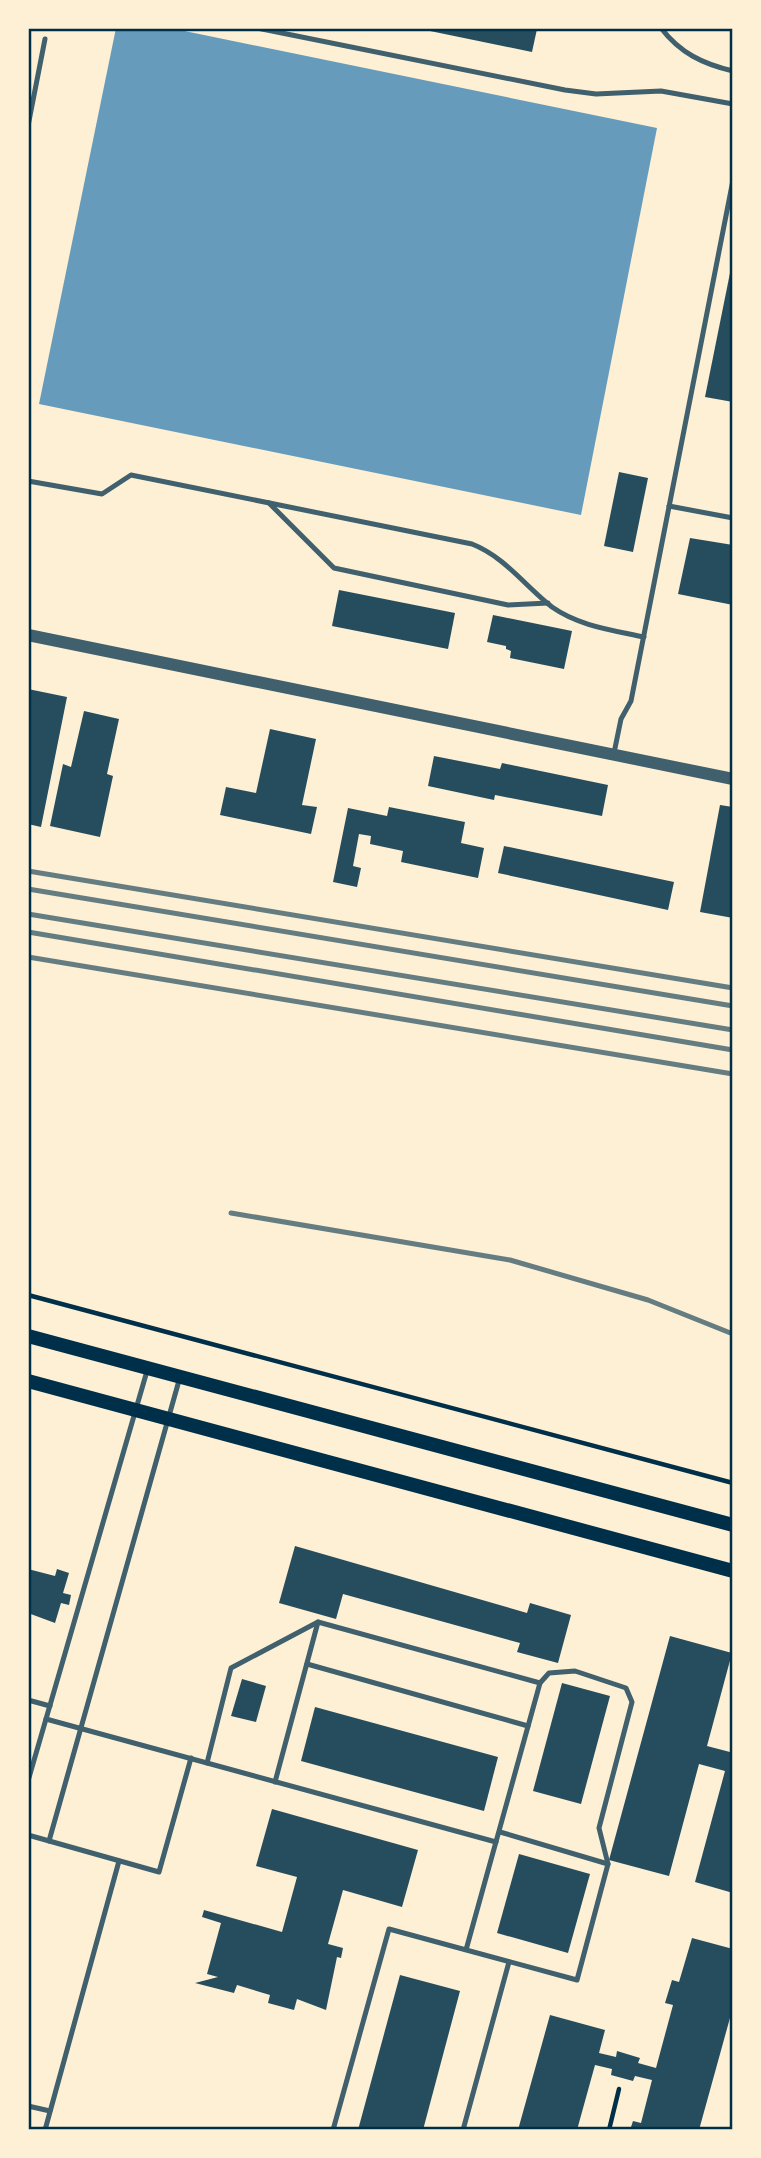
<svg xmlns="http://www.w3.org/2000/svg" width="761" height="2158" font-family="'Asap Condensed',sans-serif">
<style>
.water{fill:#669bbc}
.building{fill:#264d5e}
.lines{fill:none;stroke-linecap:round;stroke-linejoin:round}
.path{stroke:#003049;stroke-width:4.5}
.service{stroke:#3f606c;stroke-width:5}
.tertiary{stroke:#3f606c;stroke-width:12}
.secondary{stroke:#003049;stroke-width:14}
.rail{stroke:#657d81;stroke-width:5}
.neatline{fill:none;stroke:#003049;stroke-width:2.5}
</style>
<rect width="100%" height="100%" fill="#fdf0d5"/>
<path class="water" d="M116 28H170L657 128 581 515 39 404Z"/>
<g class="building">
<path d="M431 28H533L537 29 532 52 430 31Z"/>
<path d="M732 263H733V402L705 397Z"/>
<path d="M619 472 648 478 633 552 604 546Z"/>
<path d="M690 538 733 545V605L678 594Z"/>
<path d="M339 590 455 613 448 649 332 626Z"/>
<path d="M493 615 572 631 564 669 510 658 511 651 506 649V646L487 642Z"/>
<path d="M28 689 67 697 41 827 28 824Z"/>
<path d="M84 711 119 719 107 774 113 776 100 837 50 826 63 764 71 767Z"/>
<path d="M270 729 316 739 302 805 317 807 311 834 220 815 226 787 256 793Z"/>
<path d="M434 756 500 769 502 763 608 785 602 816 495 795 494 800 428 786Z"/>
<path d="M720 805 733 807V918L700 912Z"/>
<path d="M389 807 465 822 461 843 484 848 478 878 401 862 403 851 370 844 371 836 359 834 353 866 361 868 357 887 333 882 348 808 387 816Z"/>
<path d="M504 846 674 882 668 910 498 873Z"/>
<path d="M295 1546 527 1613 530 1603 571 1615 558 1663 517 1652 520 1643 343 1594 336 1619 279 1603Z"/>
<path d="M28 1569 55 1576 57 1569 69 1573 63 1593 71 1595 69 1605 61 1603 55 1623 28 1613Z"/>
<path d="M670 1636 732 1653 707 1746 730 1752 733 1745V1893L695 1882 725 1771 699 1764 669 1876 609 1860Z"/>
<path d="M242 1679 266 1686 256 1722 231 1716Z"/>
<path d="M562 1683 610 1696 581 1804 533 1791Z"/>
<path d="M315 1707 498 1757 484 1811 301 1761Z"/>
<path d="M272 1809 418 1850 402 1907 343 1890 328 1944 343 1948 341 1958 337 1957 326 2010 297 1999 294 2010 268 2003 270 1995 237 1985 234 1993 195 1983 218 1977 207 1974 221 1923 202 1917 204 1910 282 1932 297 1877 256 1866Z"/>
<path d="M519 1854 590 1874 568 1953 497 1933Z"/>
<path d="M692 1938 733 1949V2007L699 2130H630L633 2121 641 2123 652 2080 635 2076 633 2081 611 2075 612 2069 595 2065 577 2130H518L550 2015 605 2030 599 2053 616 2057 617 2051 640 2058 638 2063 656 2068 673 2005 665 2003 672 1980 679 1982Z"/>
<path d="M400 1975 460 1991 423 2130H358Z"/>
</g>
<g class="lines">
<g class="path">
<path d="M28 1295 733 1483"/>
<path d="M609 2130 619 2089"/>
</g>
<g class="service">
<path d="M257 28 565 90 596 94 661 91 733 104"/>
<path d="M661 28C680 53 703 64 733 71"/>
<path d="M28 126 45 39"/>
<path d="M28 481 102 494 131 475 472 544C505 557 525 586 552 607 579 626 612 630 644 637"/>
<path d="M269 503 334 568 508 605 548 603"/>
<path d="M669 506 733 518"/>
<path d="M614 753 621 719 631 701 733 180"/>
<path d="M307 1664 528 1726"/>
<path d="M28 1700 50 1706"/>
<path d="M46 1719 496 1842"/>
<path d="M207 1763 231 1668 318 1622 540 1683"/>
<path d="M28 1781 147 1371"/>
<path d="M275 1782 318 1622"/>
<path d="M500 1832 608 1864"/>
<path d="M28 1835 159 1872 191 1758"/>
<path d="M49 1841 180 1377"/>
<path d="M28 2106 50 2111"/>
<path d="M45 2130 119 1861"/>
<path d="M333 2130 389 1929 577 1980 608 1864 599 1828 632 1702 626 1688 575 1671 549 1673 540 1683 466 1950"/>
<path d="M463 2130 509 1962"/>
</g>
<path class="tertiary" d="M28 635 733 779"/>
<g class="secondary">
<path d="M28 1336 733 1525"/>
<path d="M28 1381 733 1571"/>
</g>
<g class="rail">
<path d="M28 871 733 988"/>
<path d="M28 889 733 1006"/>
<path d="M28 914 733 1030"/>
<path d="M28 932 733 1050"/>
<path d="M28 957 733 1074"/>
<path d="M231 1213 510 1260 648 1300 733 1334"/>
</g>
</g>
<rect width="761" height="2158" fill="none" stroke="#fdf0d5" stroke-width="60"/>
<rect x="30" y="30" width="701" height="2098" class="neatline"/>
</svg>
